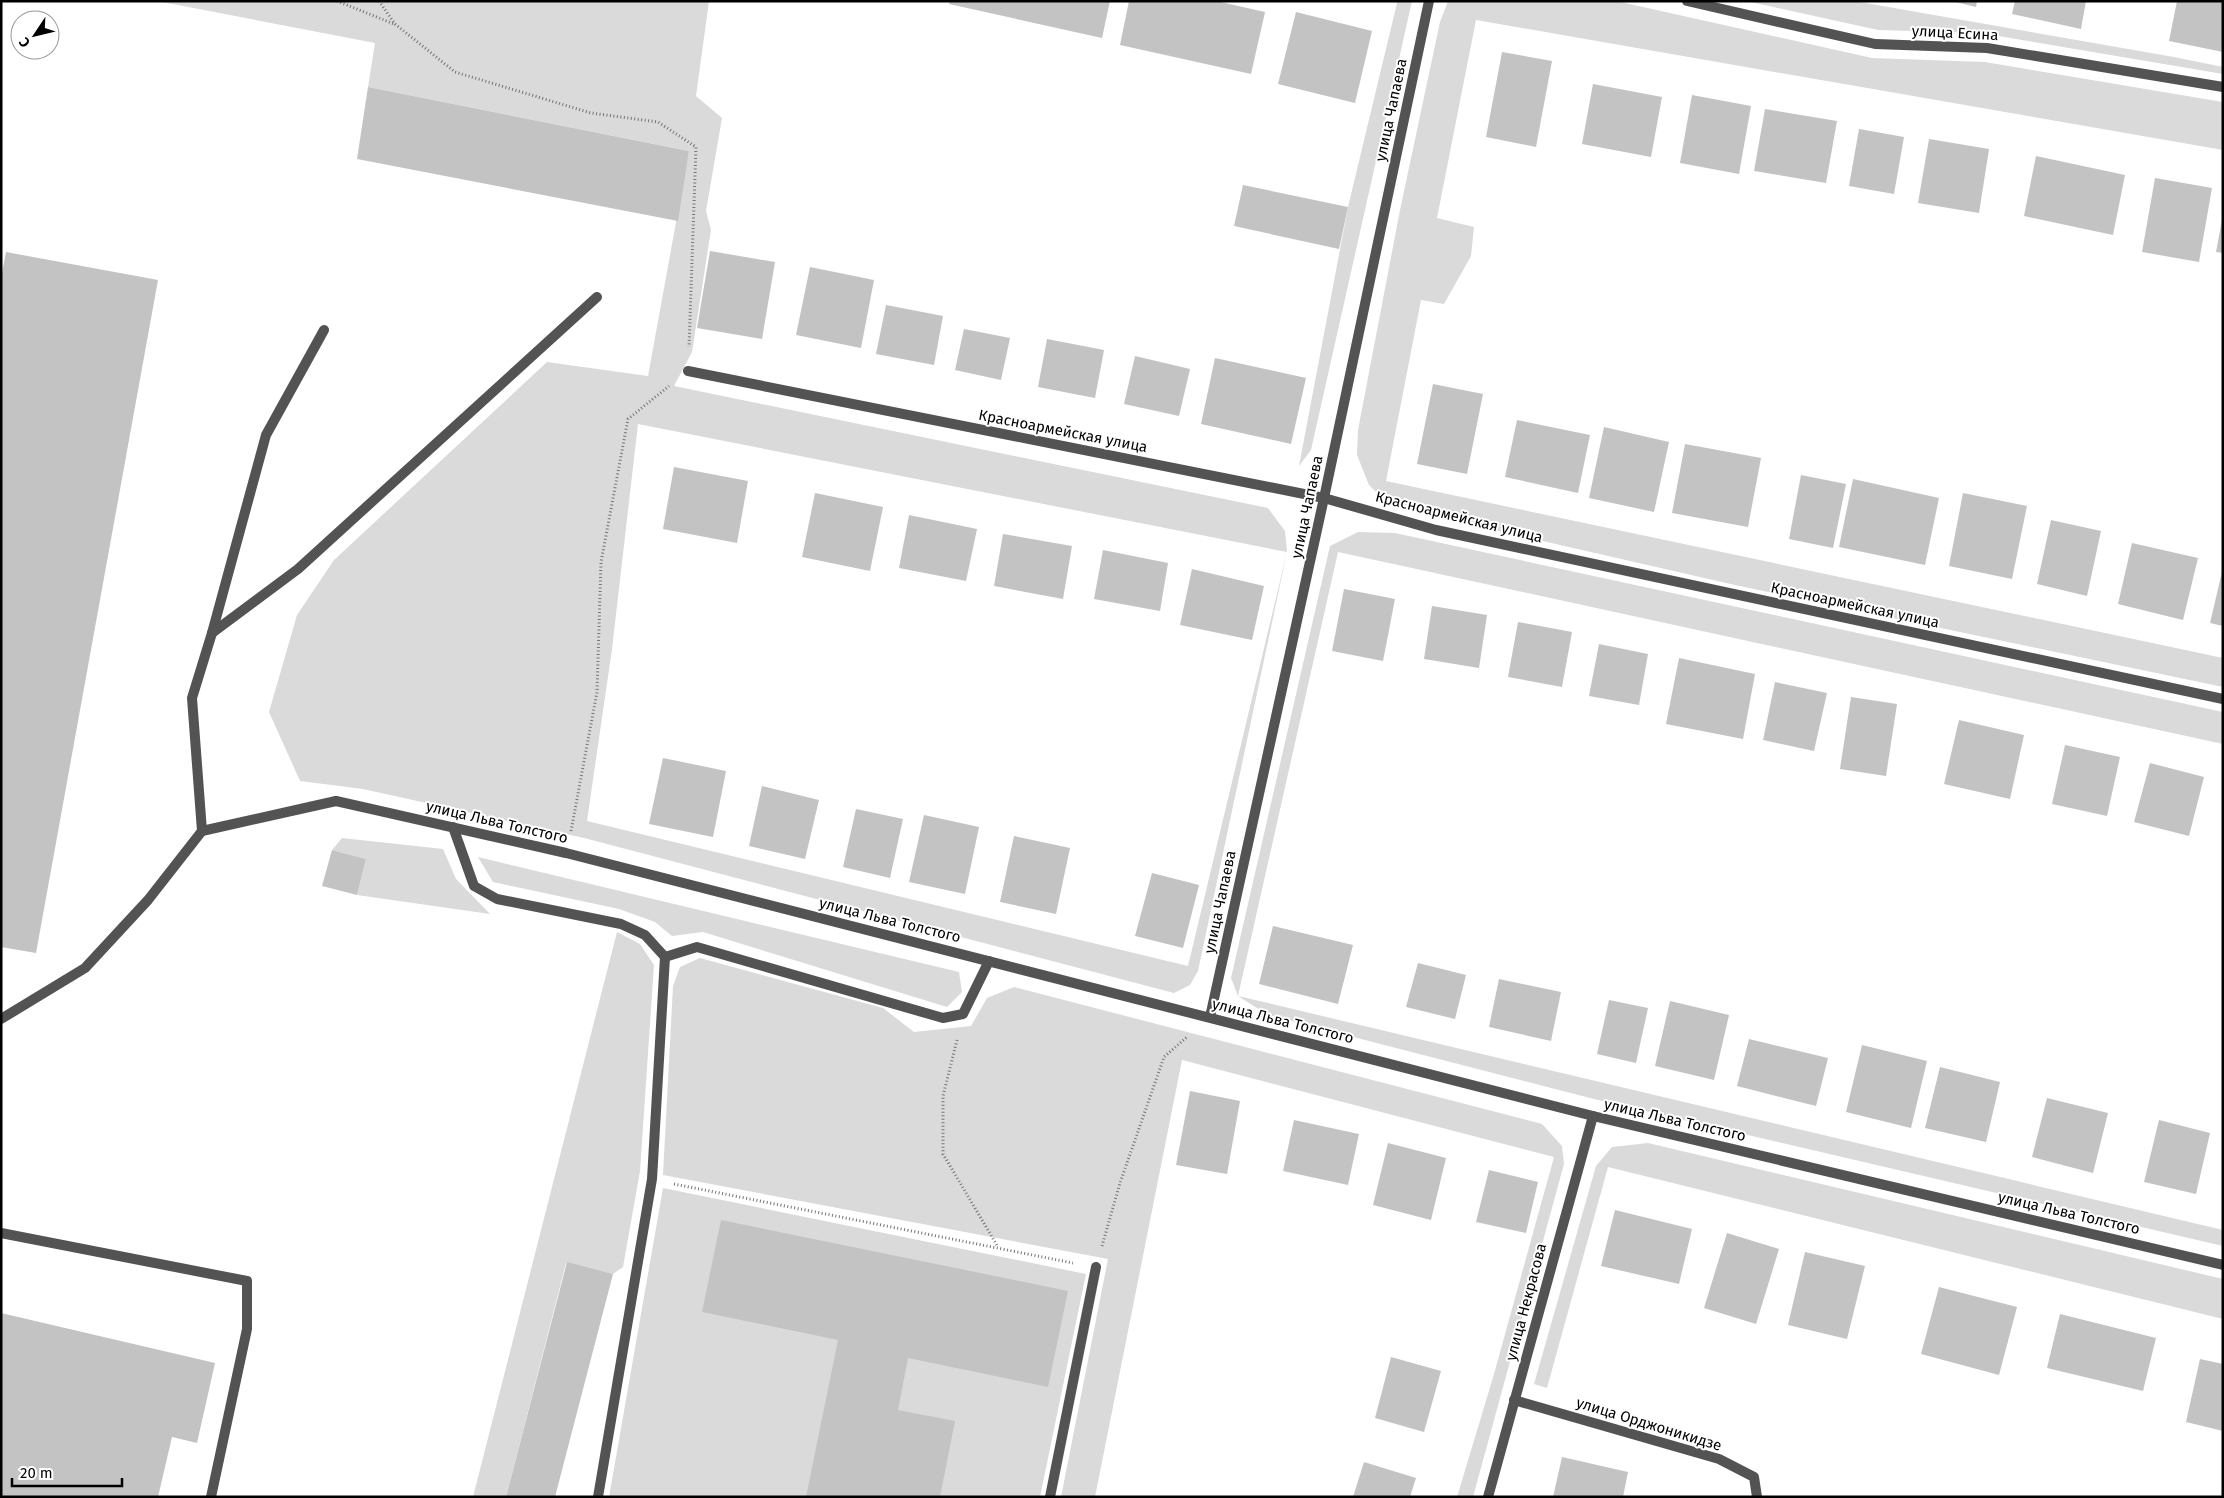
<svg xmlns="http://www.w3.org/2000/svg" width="2224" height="1498" font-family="'Fira Sans',sans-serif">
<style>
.green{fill:#dadada;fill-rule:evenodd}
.building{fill:#c3c3c3}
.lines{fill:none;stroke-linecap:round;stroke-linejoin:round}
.path{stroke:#757575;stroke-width:3;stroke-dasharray:1 2.5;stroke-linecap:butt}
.lane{stroke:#535353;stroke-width:10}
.street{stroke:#535353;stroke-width:10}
.labels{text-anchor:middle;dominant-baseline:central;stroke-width:4;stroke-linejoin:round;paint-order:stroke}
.street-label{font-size:15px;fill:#000;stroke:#fff}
</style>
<rect width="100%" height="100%" fill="#fff"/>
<g class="green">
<path d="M157 1H709L696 96 722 118 706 211 711 230 692 352 674 386 1268 508 1285 531 1287 552 1198 971 1190 985 1174 993 584 838 363 789 300 781 269 712 297 615 334 560 547 362 648 376 689 151 368 87 375 43ZM638 424 1287 552 1188 966 587 821 612 649Z"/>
<path d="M1392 1H1412L1311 450 1299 466 1348 207 1397 3Z"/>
<path d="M1448 1H1616L1872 58 1985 62 2223 102V150L1476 20 1437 218 1474 227 1471 256 1444 304 1421 300 1386 481 2223 658V687L1735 585 1390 506 1369 485 1357 455 1358 430 1400 210 1440 22Z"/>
<path d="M1746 1H1854L2174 57 2223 67V74L1981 33 1878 30Z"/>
<path d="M1358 532 1395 533 2223 712V744L1338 552 1238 996 2223 1230V1246L1598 1100 1268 1015 1238 996 1231 978 1330 546Z"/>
<path d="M342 838 443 849 456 879 490 914 357 895 366 859 332 850Z"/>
<path d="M478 857 959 972 962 992 947 1007 703 932 672 936 655 922 619 909 493 882Z"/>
<path d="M617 932 640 944 654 965 640 1171 623 1267 613 1274 566 1263 506 1497H473Z"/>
<path d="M700 958 883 1008 914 1032 971 1026 987 998 1014 987 1542 1124 1562 1146 1564 1164 1473 1497H1457L1494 1374 1554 1157 1182 1060 1095 1497H1061L1108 1259 663 1175 673 986 680 967Z"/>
<path d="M1648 1143 2223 1279V1319L1608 1167 1547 1388 1534 1384 1596 1166 1612 1147Z"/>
<path d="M663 1188 1086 1274 1040 1497H609Z"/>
</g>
<g class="building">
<path d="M950 1H1110L1102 38 949 4Z"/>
<path d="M1129 1H1216L1265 12 1251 74 1120 45Z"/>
<path d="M1951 1H1977L1976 7Z"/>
<path d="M2015 1H2086L2081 29 2012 14Z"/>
<path d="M2177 1H2223V52L2169 41Z"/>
<path d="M1296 12 1372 31 1355 103 1278 84Z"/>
<path d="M1502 52 1552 61 1536 147 1486 137Z"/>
<path d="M1593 84 1662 97 1651 157 1582 144Z"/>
<path d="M368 87 689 151 678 221 357 159Z"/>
<path d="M1692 95 1751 106 1739 174 1680 163Z"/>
<path d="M1765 109 1837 121 1826 183 1754 171Z"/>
<path d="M1859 129 1904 137 1894 194 1849 186Z"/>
<path d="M1929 139 1989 149 1979 213 1918 203Z"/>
<path d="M2036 156 2125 175 2113 235 2024 216Z"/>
<path d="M2155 178 2212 188 2199 262 2142 252Z"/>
<path d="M1243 185 1348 207 1339 249 1234 226Z"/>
<path d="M2222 220H2223V253L2216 252Z"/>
<path d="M710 251 775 262 762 339 697 328Z"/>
<path d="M6 252 158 280 36 953 1 947V279Z"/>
<path d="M810 267 874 280 861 348 796 335Z"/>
<path d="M886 305 943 316 934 365 876 354Z"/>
<path d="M964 329 1010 338 1001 380 955 370Z"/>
<path d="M1047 339 1104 350 1095 398 1038 387Z"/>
<path d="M1135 356 1190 369 1179 416 1124 404Z"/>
<path d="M1215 358 1306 378 1291 444 1201 424Z"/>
<path d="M1433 384 1483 394 1467 474 1417 464Z"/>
<path d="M1517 420 1590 435 1578 493 1505 477Z"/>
<path d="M1604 427 1669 442 1654 512 1589 498Z"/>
<path d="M1685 444 1761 458 1748 527 1672 513Z"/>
<path d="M674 467 748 481 737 543 663 529Z"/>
<path d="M1801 475 1846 484 1833 548 1789 539Z"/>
<path d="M1853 479 1939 498 1925 565 1839 547Z"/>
<path d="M815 493 883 507 870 571 802 557Z"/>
<path d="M1963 493 2027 506 2012 579 1949 566Z"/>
<path d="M909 515 977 529 966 581 899 568Z"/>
<path d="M2051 520 2101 531 2087 596 2037 584Z"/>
<path d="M1003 534 1072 546 1063 599 994 586Z"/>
<path d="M2132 543 2198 558 2183 620 2118 604Z"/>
<path d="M1103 550 1168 563 1160 611 1094 599Z"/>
<path d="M1192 569 1264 586 1252 640 1180 625Z"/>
<path d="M2222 572H2223V626L2210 623Z"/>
<path d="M1344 589 1395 599 1383 661 1332 651Z"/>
<path d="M1432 606 1487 615 1479 668 1424 659Z"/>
<path d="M1518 622 1572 632 1562 687 1508 677Z"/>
<path d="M1599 644 1648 654 1639 705 1589 696Z"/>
<path d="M1679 658 1755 674 1743 739 1666 724Z"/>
<path d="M1775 682 1827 693 1814 751 1763 740Z"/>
<path d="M1851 697 1897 704 1886 776 1840 769Z"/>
<path d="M1959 720 2024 735 2010 799 1944 784Z"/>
<path d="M2065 745 2120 757 2107 816 2052 804Z"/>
<path d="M663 758 726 771 713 837 649 824Z"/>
<path d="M2150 763 2204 777 2189 836 2134 822Z"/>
<path d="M762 786 819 800 805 859 749 846Z"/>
<path d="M856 809 903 819 890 878 843 867Z"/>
<path d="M924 815 979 827 965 894 909 882Z"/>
<path d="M1014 836 1070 848 1056 914 1000 902Z"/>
<path d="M332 850 366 859 357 895 322 886Z"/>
<path d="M1152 873 1199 885 1183 948 1135 936Z"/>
<path d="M1273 926 1353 945 1338 1004 1259 984Z"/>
<path d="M1418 963 1466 975 1455 1019 1406 1007Z"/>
<path d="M1499 979 1561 992 1551 1041 1489 1027Z"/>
<path d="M1609 1000 1648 1008 1636 1063 1597 1054Z"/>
<path d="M1670 1001 1729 1015 1714 1080 1655 1066Z"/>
<path d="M1749 1039 1828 1058 1816 1106 1737 1086Z"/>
<path d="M1862 1045 1927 1061 1911 1128 1846 1112Z"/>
<path d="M1940 1067 2000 1082 1986 1142 1925 1128Z"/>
<path d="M1190 1091 1240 1101 1227 1174 1176 1165Z"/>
<path d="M2047 1098 2108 1113 2093 1173 2032 1157Z"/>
<path d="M1294 1120 1359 1134 1348 1185 1283 1171Z"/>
<path d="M2159 1120 2210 1133 2196 1194 2144 1182Z"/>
<path d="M1388 1143 1446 1158 1431 1220 1373 1205Z"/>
<path d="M1489 1170 1538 1182 1526 1233 1476 1222Z"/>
<path d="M1615 1210 1692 1229 1679 1284 1601 1266Z"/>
<path d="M721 1220 1068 1291 1048 1387 908 1358 898 1410 955 1421 940 1497H806L838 1340 702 1312Z"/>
<path d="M1727 1233 1779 1249 1756 1324 1704 1308Z"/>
<path d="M1805 1252 1865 1266 1847 1339 1788 1325Z"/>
<path d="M567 1262 613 1274 555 1497H506Z"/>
<path d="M1939 1287 2017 1307 1999 1375 1921 1354Z"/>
<path d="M1 1313 215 1363 197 1443 172 1437 158 1497H1Z"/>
<path d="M2060 1314 2156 1338 2143 1391 2047 1368Z"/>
<path d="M1391 1357 1441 1371 1424 1432 1375 1418Z"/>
<path d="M2200 1359 2223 1364V1431L2186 1422Z"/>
<path d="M1562 1457 1628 1472 1623 1497H1553Z"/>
<path d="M1364 1462 1416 1478 1410 1497H1353Z"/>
</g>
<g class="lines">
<g class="path">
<path d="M337 1 394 24"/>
<path d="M379 1 395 24 455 72 591 113 658 122 696 147 689 347"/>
<path d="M571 831 597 692 601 562 628 419 669 386"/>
<path d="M957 1040 943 1096V1154L998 1247"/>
<path d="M674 1184 1073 1263"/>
<path d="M1102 1246 1120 1183 1164 1057 1187 1037"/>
</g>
<g class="lane">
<path d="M212 633 298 569 597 297"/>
<path d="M453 827 474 886 497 899 621 924 645 935 665 957"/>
<path d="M202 831 192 698 212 633 266 435 324 330"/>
<path d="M1 1019 85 968 148 900 202 831 336 801"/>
<path d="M1 1233 247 1281V1329L211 1497"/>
<path d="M598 1497 652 1179 665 957 697 947 943 1018 963 1014 989 961"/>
<path d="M1050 1497 1096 1267"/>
</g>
<g class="street">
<path d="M1687 1 1875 44 1987 48 2223 87"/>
<path d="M688 371 1324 498 1436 530 2223 699"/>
<path d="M336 801 566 853 1593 1116 2223 1265"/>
<path d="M1210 1017 1324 498 1429 1"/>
<path d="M1514 1400 1719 1459 1754 1477 1757 1497"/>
<path d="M1488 1497 1593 1116"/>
</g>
</g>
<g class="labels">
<g class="street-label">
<text transform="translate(1955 33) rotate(3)">улица Есина</text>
<text transform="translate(1391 110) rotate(-78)">улица Чапаева</text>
<text transform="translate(1063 431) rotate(11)">Красноармейская улица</text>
<text transform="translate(1307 507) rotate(-78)">улица Чапаева</text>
<text transform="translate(1459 517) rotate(14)">Красноармейская улица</text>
<text transform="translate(1855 605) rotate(12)">Красноармейская улица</text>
<text transform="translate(497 822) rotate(13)">улица Льва Толстого</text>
<text transform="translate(1220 902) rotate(-78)">улица Чапаева</text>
<text transform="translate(890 920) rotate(14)">улица Льва Толстого</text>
<text transform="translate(1283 1021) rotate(14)">улица Льва Толстого</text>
<text transform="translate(1675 1120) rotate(13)">улица Льва Толстого</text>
<text transform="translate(2069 1213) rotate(13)">улица Льва Толстого</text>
<text transform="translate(1526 1302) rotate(-75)">улица Некрасова</text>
<text transform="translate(1649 1424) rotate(17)">улица Орджоникидзе</text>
</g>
</g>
<rect width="2224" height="1498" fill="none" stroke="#000000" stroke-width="5"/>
<g transform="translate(35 35) rotate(235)"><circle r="24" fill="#ffffff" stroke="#999999"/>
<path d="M0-4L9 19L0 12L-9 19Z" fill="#000000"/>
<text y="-8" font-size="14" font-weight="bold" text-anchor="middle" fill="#000000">С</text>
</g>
<path d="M12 1478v8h110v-8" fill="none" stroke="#000000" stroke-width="2.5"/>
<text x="20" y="1478" font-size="15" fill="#000000" stroke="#ffffff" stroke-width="4" paint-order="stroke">20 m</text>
</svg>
